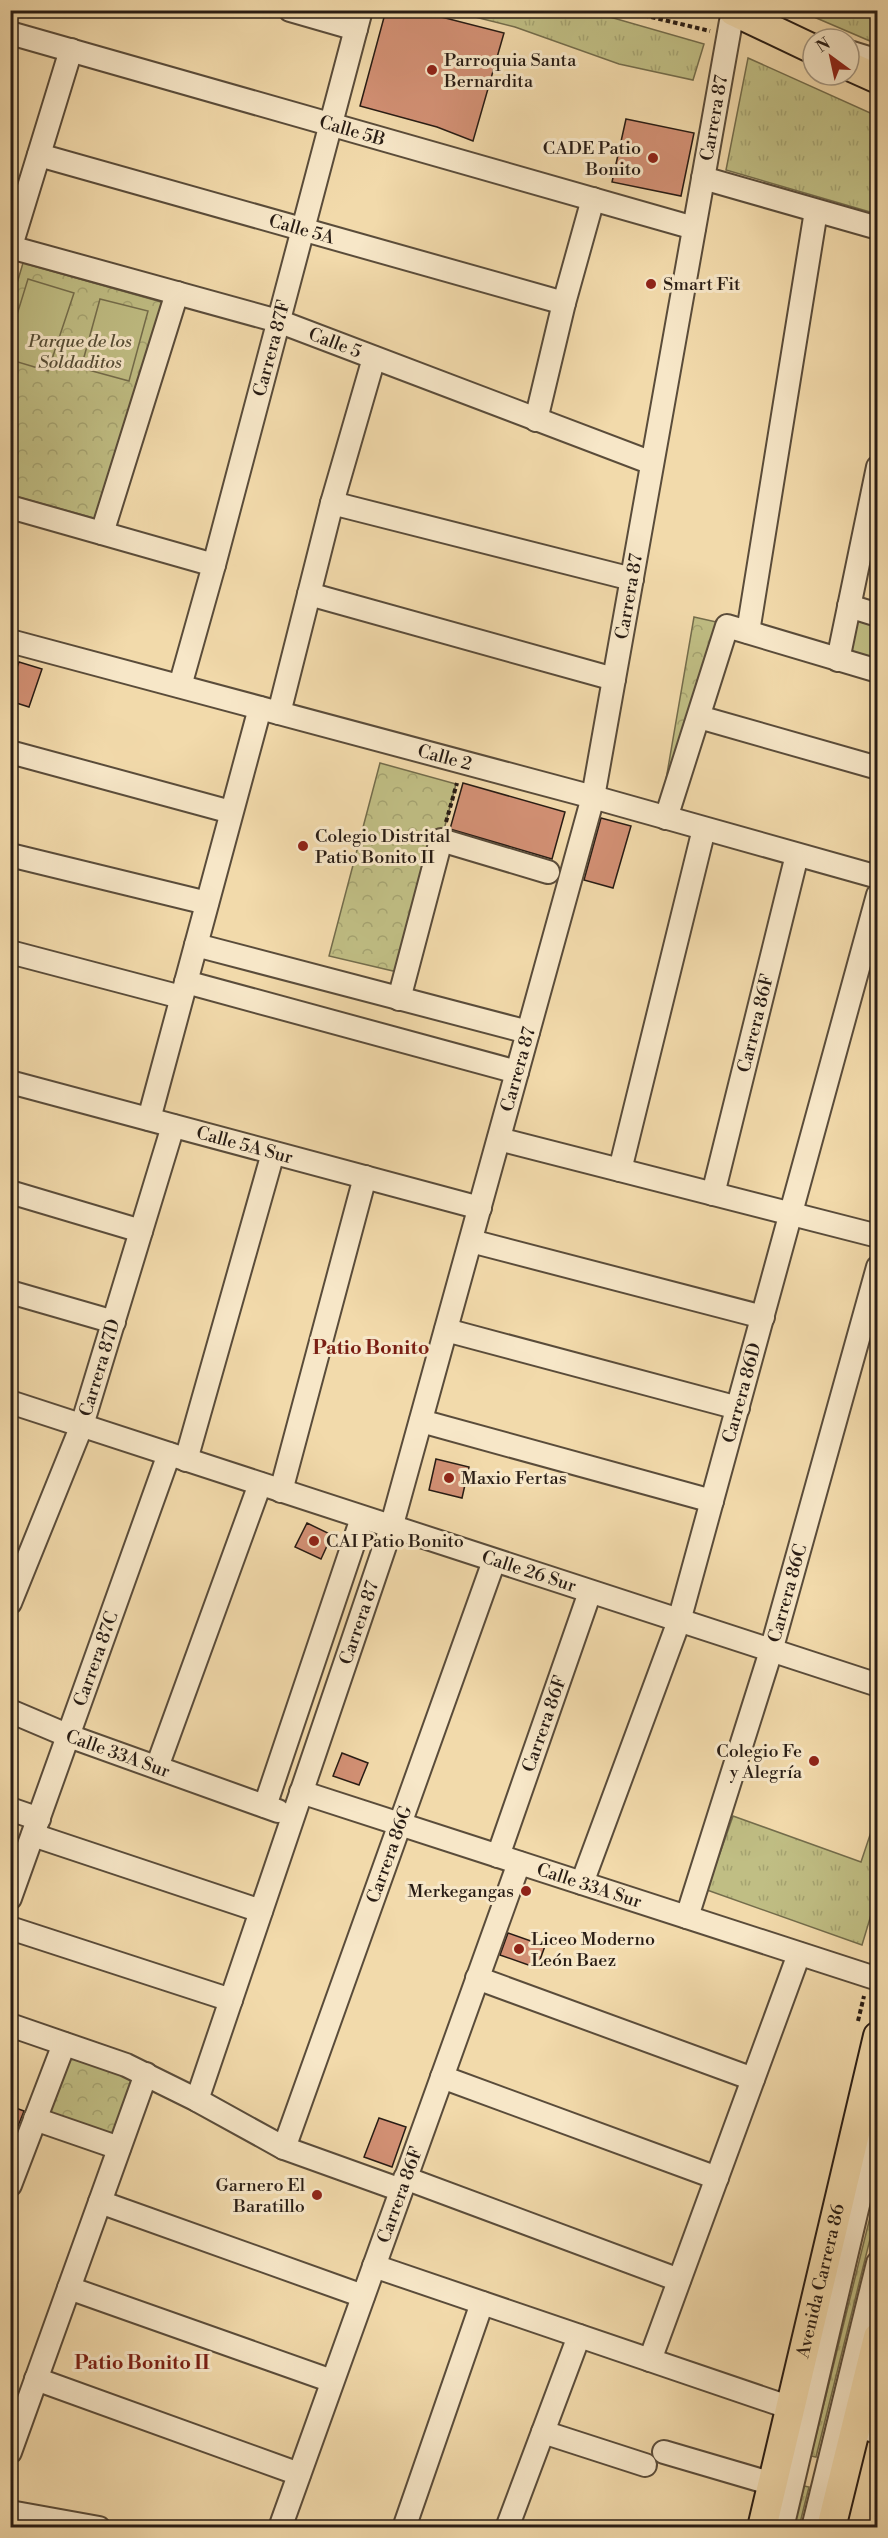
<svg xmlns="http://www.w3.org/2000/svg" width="888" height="2538" font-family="'Libre Bodoni',serif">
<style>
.grass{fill:url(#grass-tufts);stroke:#746d4c;stroke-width:1.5}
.park{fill:url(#park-crowns);stroke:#746d4c;stroke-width:1.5}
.pitch{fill:#c0be84;stroke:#746d4c;stroke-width:1.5}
.building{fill:#d29074;stroke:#281c14;stroke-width:1.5}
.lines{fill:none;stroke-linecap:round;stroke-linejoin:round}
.minor-casing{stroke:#5a4c3a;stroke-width:26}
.major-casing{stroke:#281c14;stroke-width:32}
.path{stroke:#281c14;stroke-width:4;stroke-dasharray:4.5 3;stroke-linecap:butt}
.minor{stroke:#f7e7c8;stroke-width:22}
.major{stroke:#f2daab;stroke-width:28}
.poi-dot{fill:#8f2418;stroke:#f7e7c8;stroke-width:2}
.labels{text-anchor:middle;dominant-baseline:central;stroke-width:6;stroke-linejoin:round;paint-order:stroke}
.poi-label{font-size:18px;fill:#281c14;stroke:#f7e7c8;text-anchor:start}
.street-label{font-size:18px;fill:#281c14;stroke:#f7e7c8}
.park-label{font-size:18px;font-style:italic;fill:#564d36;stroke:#f7e7c8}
.neighbourhood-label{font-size:20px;font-weight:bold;fill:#7a1f14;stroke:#f7e7c8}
</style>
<defs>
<pattern id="grass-tufts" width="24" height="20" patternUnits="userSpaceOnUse" patternTransform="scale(1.5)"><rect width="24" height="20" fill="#c0be84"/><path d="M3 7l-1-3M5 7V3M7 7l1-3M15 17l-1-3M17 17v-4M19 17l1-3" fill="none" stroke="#a5a371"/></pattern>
<pattern id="park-crowns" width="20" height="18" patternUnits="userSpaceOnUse" patternTransform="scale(1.5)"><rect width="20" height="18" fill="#c0be84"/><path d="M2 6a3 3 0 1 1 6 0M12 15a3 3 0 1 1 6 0" fill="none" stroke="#a5a371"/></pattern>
</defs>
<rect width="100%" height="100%" fill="#f2daab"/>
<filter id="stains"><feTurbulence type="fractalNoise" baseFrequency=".00333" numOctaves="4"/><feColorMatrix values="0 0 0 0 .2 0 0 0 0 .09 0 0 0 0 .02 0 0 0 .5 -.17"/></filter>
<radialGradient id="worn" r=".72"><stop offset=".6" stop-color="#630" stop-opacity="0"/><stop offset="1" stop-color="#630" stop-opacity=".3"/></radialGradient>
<g class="grass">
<path d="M451 11H589L704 44 693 80 619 64 515 27Z"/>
<path d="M800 11H877V44Z"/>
<path d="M748 58 877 116V214L726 170Z"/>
<path d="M877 1814V1895L862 1945 707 1890 733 1816 861 1862Z"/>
<path d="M877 2189V2211L816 2457 811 2456Z"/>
<path d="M804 2486 809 2487 799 2527H794Z"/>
</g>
<g class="park">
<path d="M23 263 165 303 101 520 11 495 10 307Z"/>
<path d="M694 617 721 623 663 797Z"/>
<path d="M380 763 456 784 406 974 329 956Z"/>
<path d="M69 2057 137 2081 116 2139 48 2115Z"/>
</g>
<g class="pitch">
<path d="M28 279 74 293 48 371 11 360V334Z"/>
<path d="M100 299 148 311 129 381 81 368Z"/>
<path d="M858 619 877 624V662L849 655Z"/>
</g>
<g class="building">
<path d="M386 10H414L504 33 473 141 437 127 360 106Z"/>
<path d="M626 119 694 133 681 196 612 182Z"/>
<path d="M19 662 42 669 29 707 10 701V687Z"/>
<path d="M463 783 565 812 552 859 450 829Z"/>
<path d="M601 818 631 826 613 888 584 880Z"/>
<path d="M436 1459 469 1467 462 1498 429 1490Z"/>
<path d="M307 1523 332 1535 321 1559 295 1547Z"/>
<path d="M342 1753 368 1763 359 1785 333 1776Z"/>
<path d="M508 1933 545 1946 537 1968 500 1955Z"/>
<path d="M10 2106 24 2111 10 2146Z"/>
<path d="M379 2118 406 2127 392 2167 364 2157Z"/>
</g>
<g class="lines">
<g class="minor-casing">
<g id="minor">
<path d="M290 10 356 29"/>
<path id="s1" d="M10 33 694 228"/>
<path d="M849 52 878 61"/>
<path id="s2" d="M39 155 564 303"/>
<path d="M703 178 878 228"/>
<path id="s3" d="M10 247 278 321 652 463"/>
<path d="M10 249 71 50"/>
<path d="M536 420 564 303 593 199"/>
<path d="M332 503 632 579"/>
<path d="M10 507 214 565"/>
<path d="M102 533 177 293"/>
<path d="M309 594 614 679"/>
<path d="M849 606 878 615"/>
<path d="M748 632 816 211"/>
<path id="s4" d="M10 641 593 797 878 877"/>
<path d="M838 660 878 467"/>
<path id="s5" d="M180 686 214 565 361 10"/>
<path d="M279 713 332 503 374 358"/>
<path d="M699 717 878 768"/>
<path d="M10 752 231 812"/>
<path d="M666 818 727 626 878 671"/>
<path d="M10 855 207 903"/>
<path d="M196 945 528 1032"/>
<path d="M10 952 181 997"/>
<path d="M186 982 517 1072"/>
<path d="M399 999 441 840 548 872"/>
<path id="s6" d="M10 1082 480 1208"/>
<path d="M149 1119 260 708"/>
<path d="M499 1139 878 1236"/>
<path d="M620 1170 704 829"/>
<path d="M10 1192 141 1231"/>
<path id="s7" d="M713 1194 797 855"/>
<path d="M471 1241 763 1317"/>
<path d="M10 1292 114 1322"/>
<path d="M446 1330 738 1408"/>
<path id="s8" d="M10 1402 878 1685"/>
<path d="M421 1421 712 1501"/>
<path d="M186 1460 273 1153"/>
<path d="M281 1491 365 1177"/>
<path id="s9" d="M10 1603 82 1425 173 1126"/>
<path id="s10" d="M10 1711 69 1736 278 1811"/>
<path d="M157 1767 260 1484"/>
<path id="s11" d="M301 1792 878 1979"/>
<path d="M265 1806 362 1518"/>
<path d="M10 1809 39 1819"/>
<path d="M33 1835 261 1911"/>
<path id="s12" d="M498 1856 590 1592"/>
<path id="s13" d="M582 1883 679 1621 878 895"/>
<path id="s14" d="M10 1898 169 1454"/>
<path id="s15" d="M687 1917 771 1651 878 1267"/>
<path d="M10 1928 231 2000"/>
<path d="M477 1978 753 2079"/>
<path d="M10 2025 126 2065 197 2100 284 2148 401 2190"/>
<path d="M442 2077 717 2178"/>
<path id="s16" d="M197 2100 391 1528 593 797 733 10"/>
<path d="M35 2119 119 2148"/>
<path id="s17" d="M284 2148 494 1561"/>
<path d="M405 2178 679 2280"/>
<path d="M10 2185 64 2044"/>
<path d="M100 2202 363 2296"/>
<path d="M374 2266 791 2408"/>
<path d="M69 2288 332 2381"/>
<path d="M650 2360 799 1954"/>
<path d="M36 2379 299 2474"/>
<path d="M856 2426 878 2432"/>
<path d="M543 2432 645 2465"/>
<path d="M10 2452 146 2074"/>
<path d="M664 2452 773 2484"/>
<path d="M10 2512 99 2528"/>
<path id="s18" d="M280 2528 519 1863"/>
<path d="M404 2528 482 2303"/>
<path d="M507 2528 579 2336"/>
<path d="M782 2528 878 2120"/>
<path d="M813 2528 878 2263"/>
</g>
</g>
<g class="major-casing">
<g id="major">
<path d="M733 11 813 49"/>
<path d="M849 66 878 79"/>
<path id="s19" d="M762 2528 878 2036"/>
<path d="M831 2528 878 2337"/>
</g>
</g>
<g class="path">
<path d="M622 10 710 31"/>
<path d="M817 75 828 80"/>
<path d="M446 822 457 783"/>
<path d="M873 1957 878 1937"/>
<path d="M858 2021 864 1996"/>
</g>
<use href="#minor" class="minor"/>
<use href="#major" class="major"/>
</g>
<g class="poi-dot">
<circle cx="432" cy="70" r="6"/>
<circle cx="653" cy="158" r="6"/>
<circle cx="651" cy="284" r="6"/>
<circle cx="303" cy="846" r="6"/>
<circle cx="449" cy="1478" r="6"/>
<circle cx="314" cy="1541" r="6"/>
<circle cx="814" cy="1761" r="6"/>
<circle cx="526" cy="1891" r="6"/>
<circle cx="519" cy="1949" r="6"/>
<circle cx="317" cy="2195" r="6"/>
</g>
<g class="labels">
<g class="poi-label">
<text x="444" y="60">Parroquia Santa<tspan x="444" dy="21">Bernardita</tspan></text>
<text x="641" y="148" text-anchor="end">CADE Patio<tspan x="641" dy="21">Bonito</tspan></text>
<text x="663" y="284">Smart Fit</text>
<text x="315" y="836">Colegio Distrital<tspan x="315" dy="21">Patio Bonito II</tspan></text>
<text x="461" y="1478">Maxio Fertas</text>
<text x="326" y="1541">CAI Patio Bonito</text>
<text x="802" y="1751" text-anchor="end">Colegio Fe<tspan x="802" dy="21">y Alegría</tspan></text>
<text x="514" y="1891" text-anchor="end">Merkegangas</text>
<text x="531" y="1939">Liceo Moderno<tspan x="531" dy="21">León Baez</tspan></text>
<text x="305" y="2185" text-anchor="end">Garnero El<tspan x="305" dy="21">Baratillo</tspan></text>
</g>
<g class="street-label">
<text stroke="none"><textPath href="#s16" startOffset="2052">Carrera 87</textPath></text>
<text stroke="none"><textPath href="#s1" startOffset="356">Calle 5B</textPath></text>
<text stroke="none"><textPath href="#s2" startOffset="273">Calle 5A</textPath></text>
<text stroke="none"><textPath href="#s3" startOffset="339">Calle 5</textPath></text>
<text stroke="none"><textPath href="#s5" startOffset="350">Carrera 87F</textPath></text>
<text stroke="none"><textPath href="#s16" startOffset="1566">Carrera 87</textPath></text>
<text stroke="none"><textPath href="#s4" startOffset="450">Calle 2</textPath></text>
<text stroke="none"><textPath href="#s7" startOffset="176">Carrera 86F</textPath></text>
<text stroke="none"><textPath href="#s16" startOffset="1080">Carrera 87</textPath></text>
<text stroke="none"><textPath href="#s6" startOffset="243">Calle 5A Sur</textPath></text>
<text stroke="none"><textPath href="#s9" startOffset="252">Carrera 87D</textPath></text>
<text stroke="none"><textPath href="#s13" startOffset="516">Carrera 86D</textPath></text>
<text stroke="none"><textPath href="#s8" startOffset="546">Calle 26 Sur</textPath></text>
<text stroke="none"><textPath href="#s15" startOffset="339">Carrera 86C</textPath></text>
<text stroke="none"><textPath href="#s16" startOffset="504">Carrera 87</textPath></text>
<text stroke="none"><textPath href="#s14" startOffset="254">Carrera 87C</textPath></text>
<text stroke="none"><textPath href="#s12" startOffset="140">Carrera 86F</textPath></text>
<text stroke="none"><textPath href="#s10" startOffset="116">Calle 33A Sur</textPath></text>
<text stroke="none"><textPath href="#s17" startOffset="312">Carrera 86G</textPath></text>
<text stroke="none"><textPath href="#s11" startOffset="303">Calle 33A Sur</textPath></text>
<text stroke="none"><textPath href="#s18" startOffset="354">Carrera 86F</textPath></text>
<text stroke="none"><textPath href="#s19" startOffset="254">Avenida Carrera 86</textPath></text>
</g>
<g class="park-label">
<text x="80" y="341">Parque de los<tspan x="80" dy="21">Soldaditos</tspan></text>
</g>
<g class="neighbourhood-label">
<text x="371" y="1348">Patio Bonito</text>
<text x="142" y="2363">Patio Bonito II</text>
</g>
</g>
<rect width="888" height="2538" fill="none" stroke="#f2daab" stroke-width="36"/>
<rect x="12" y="12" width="864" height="2514" fill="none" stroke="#281c14" stroke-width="3"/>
<rect x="18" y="18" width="852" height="2502" fill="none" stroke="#281c14" stroke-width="1.5"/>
<g transform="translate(831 57) rotate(327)"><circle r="28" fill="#f7e7c8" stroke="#a49680" stroke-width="1.5"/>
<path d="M0-4.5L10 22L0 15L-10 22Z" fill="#8f2418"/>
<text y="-9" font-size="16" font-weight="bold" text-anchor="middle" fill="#281c14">N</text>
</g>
<rect width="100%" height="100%" filter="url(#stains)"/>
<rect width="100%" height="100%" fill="url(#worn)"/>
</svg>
